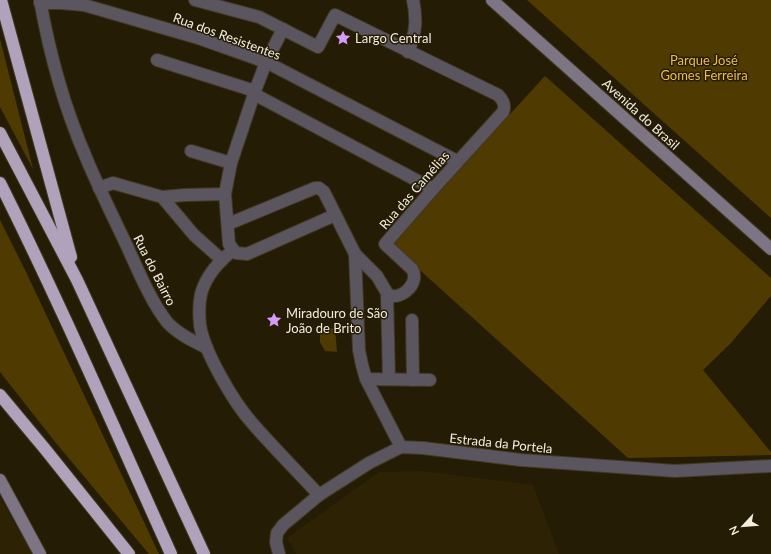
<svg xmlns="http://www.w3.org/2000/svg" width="771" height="554" font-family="Lato,sans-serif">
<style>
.built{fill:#2e2204}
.green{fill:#4f3b01}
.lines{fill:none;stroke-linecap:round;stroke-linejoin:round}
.street-casing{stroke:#423924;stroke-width:14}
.secondary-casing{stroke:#423924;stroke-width:14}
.highway-casing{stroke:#423924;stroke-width:14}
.street{stroke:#5a555f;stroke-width:12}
.secondary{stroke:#7d7484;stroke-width:12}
.highway{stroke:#b0a2bb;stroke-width:12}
.labels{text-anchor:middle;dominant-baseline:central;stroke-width:3;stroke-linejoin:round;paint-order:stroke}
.street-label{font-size:13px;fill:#f3eddf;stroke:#251c06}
.poi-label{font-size:13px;fill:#f3eddf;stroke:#251c06;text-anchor:start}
.park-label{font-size:13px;fill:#eebe46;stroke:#251c06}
</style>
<rect width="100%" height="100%" fill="#251c06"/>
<g class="built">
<path d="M422 471 533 485 559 554H296L287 538 379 472Z"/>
<path d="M0 497 11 517 33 554H0Z"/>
</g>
<g class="green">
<path d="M527 0H771V218Z"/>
<path d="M0 39 33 169 0 107Z"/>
<path d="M545 76 771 278V296L730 344 703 370 771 452V455L628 458 391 244Z"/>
<path d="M0 220 26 272 159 554H149L56 443 0 372Z"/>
<path d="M335 328 337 352 325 351 320 342V329Z"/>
</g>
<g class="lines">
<g class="street-casing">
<g id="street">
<path d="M40 0C45 28 51 55 59 82 75 139 101 192 126 244 137 268 151 302 167 322 178 334 193 341 207 348"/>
<path d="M195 0 259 17 318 47 335 15 498 95C503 100 506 105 503 112L433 189 385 244 412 269C420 282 404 298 391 296L387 293 377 276 355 254"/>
<path d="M40 3H61L84 5 198 38 266 62 457 161"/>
<path d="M283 29 266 62 255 91 231 163 225 194 229 244 236 253 247 254 335 215"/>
<path d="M408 52C416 33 417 20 413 0"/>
<path d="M157 60 255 91"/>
<path d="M254 94 433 189"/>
<path d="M191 151 231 163"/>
<path d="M99 188 113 183 162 197 194 235 222 260"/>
<path d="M162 197 185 195 225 194"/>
<path d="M228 224 315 188H319L324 192 355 254 359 350 362 365 366 379 401 447"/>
<path d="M233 250C219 262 206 275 201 294 199 303 199 315 200 325 204 352 234 403 253 424 274 448 297 471 319 495"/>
<path d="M387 293 389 379"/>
<path d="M412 320 413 380"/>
<path d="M366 379 430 380"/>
<path d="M279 554 276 542 277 533 283 525 319 495 369 463 401 447 423 448 521 460 675 471 771 466"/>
</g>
</g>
<g class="secondary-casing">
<g id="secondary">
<path d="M492 0 771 249"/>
<path d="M0 480 40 554"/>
</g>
</g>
<g class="highway-casing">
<g id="highway">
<path d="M1 0 71 257"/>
<path d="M0 133 77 280 204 554"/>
<path d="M0 183C61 305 115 430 171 554"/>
<path d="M0 395 45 449 129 554"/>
</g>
</g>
<use href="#street" class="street"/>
<use href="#secondary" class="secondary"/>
<use href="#highway" class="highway"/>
</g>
<defs>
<g id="sight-bare" transform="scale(1.2)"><path d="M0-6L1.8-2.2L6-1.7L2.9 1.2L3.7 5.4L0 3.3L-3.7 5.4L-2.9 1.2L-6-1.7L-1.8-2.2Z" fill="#d49cfb" stroke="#251c06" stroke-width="2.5" paint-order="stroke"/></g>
</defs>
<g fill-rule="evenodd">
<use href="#sight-bare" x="343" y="38"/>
<use href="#sight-bare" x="274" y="320"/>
</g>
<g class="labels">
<g class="street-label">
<text transform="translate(227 36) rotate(20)">Rua dos Resistentes</text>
<text transform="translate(641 114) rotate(42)">Avenida do Brasil</text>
<text transform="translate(414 190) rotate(-49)">Rua das Camélias</text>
<text transform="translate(155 270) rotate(63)">Rua do Bairro</text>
<text transform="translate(501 443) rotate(6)">Estrada da Portela</text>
</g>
<g class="poi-label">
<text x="355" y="38">Largo Central</text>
<text x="286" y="313">Miradouro de São<tspan x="286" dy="15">João de Brito</tspan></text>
</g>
<g class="park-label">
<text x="704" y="60">Parque José<tspan x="704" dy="15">Gomes Ferreira</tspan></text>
</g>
</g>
<g transform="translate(743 526) rotate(244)" stroke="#251c06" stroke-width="3" paint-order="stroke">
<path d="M0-3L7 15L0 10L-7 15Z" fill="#f3eddf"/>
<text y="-6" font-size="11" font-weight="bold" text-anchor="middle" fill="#f3eddf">N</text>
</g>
</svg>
